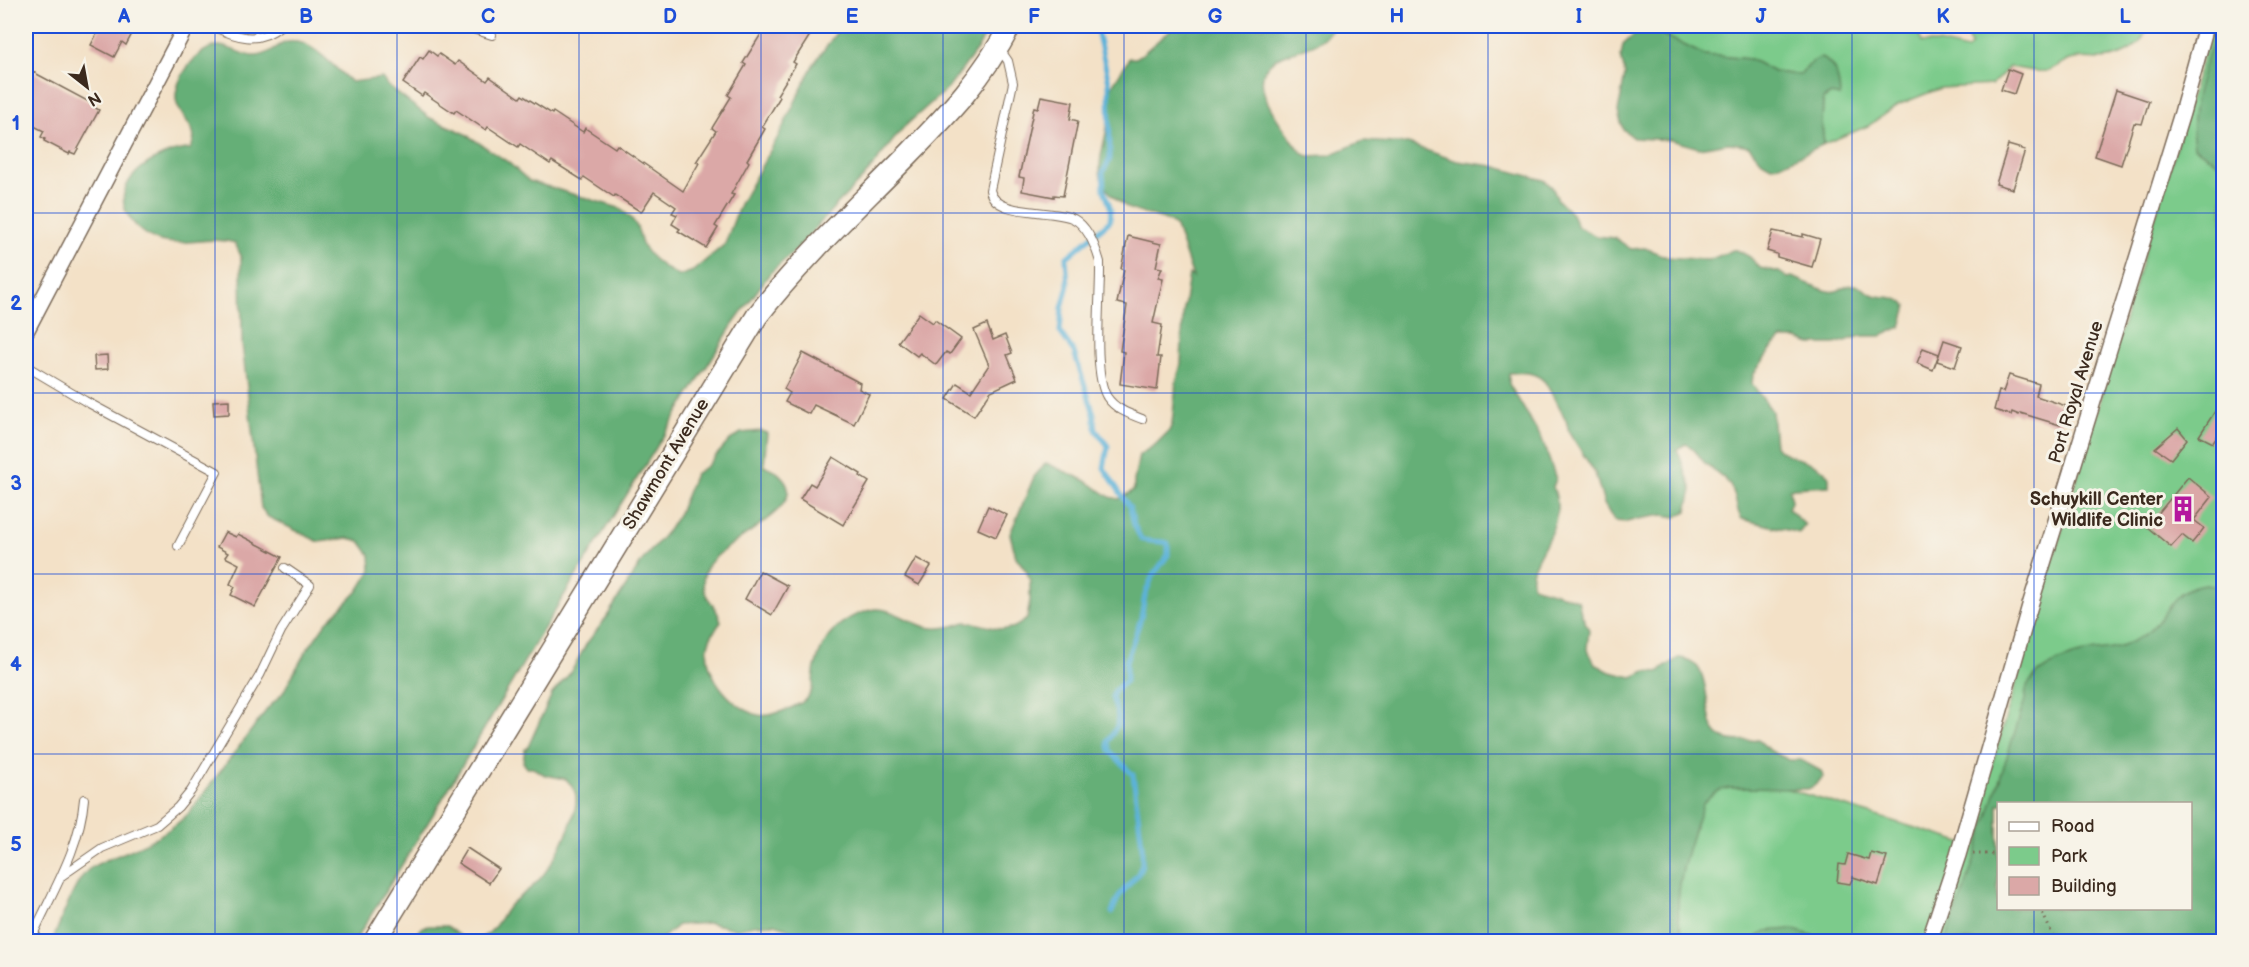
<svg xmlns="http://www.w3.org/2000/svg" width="2249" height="967" font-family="'Balsamiq Sans',sans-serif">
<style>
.green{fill:#7ccb8b;stroke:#5c7a54;stroke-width:1.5;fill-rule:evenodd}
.forest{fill:#65af77;stroke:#506c4a;stroke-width:1.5;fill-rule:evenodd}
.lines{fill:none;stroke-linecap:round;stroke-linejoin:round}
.stream{stroke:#5cb2d9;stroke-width:5}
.building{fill:#dba8a7}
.service-casing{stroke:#7b6a59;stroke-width:10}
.minor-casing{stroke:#7b6a59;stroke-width:18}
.secondary-casing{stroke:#7b6a59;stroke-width:24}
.path{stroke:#7b6a59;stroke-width:3;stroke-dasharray:1.5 4.5;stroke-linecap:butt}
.service{stroke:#fff;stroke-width:8}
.minor{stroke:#fff;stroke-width:15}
.secondary{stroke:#fff;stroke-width:21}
.grid{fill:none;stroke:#1d4ed8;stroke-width:1.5;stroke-opacity:0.55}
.labels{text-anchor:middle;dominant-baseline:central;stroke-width:6;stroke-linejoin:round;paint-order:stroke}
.street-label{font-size:18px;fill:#3b2a1e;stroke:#f7f3e8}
.poi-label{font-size:18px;font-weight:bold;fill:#3b2a1e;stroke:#f7f3e8;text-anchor:end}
.neatline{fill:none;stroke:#1d4ed8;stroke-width:2}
.grid-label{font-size:20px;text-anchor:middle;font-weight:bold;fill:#1d4ed8}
</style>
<rect width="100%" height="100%" fill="#f7f3e8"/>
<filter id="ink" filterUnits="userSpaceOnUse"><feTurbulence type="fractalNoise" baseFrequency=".0167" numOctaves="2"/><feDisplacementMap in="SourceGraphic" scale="12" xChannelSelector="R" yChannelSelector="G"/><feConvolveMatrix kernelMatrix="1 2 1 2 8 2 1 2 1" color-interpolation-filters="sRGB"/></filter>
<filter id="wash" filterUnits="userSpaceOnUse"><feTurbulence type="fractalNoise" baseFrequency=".008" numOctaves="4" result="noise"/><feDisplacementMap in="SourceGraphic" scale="24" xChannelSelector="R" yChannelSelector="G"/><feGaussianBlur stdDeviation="1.35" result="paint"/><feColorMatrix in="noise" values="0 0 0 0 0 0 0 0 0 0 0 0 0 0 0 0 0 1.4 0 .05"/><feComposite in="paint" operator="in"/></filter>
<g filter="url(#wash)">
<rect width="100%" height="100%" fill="#f3e1c7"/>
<g class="green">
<path d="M1636 26H1916L1922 43H1938L1967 50 1971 45 1962 26H2147C2144 48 2119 59 2098 59 2090 59 2084 57 2075 59 2063 60 2055 69 2046 71 2035 73 2020 68 2009 67L1992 85 1941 88 1900 104 1868 126 1824 144 1822 126 1823 99 1831 94 1840 96 1812 62 1800 75 1774 72 1750 59 1704 55 1647 27 1638 31Z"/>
<path d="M2212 26H2223V941L1091 942 1214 614 1968 844ZM1998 804H2190V908H1998Z"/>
</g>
<g class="forest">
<path d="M841 26H989L978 48 950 86 903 128 864 177 836 205 797 249 770 273 732 326 558 605 437 808 355 941H52C60 924 74 882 88 870 98 862 109 859 121 854 146 844 170 832 189 813L268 708 282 694 305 653 326 623 358 591 371 570 370 555 360 541 348 538 319 542 268 517 261 508 242 344 241 256 235 243C208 235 180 248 157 240 148 237 137 228 132 221 102 184 157 150 190 149 202 130 182 121 177 104 170 84 197 47 218 46 229 46 242 55 253 56 265 57 273 49 282 44 307 32 334 68 351 82L382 78 388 86 430 118 464 133 508 162 529 181 619 208C627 214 635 220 638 230 640 234 640 240 642 244 650 259 664 268 679 276L693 271 725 244 740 204 779 135 813 65Z"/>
<path d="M1175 26H1336C1330 29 1328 35 1323 39 1313 48 1289 51 1276 59 1239 81 1287 131 1302 153L1308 156 1330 155 1363 141 1408 144 1457 161 1493 166 1544 180 1552 187 1558 200 1572 214 1578 227 1596 236 1615 238 1631 249 1645 248 1667 257 1709 260 1733 250H1737L1750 257 1760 268 1779 272 1788 278 1792 277C1804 281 1816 288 1828 291 1840 294 1844 284 1855 285 1861 286 1866 291 1872 294 1883 299 1899 295 1907 306L1901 327 1881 336H1861L1835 344H1811L1797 339H1782L1774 345 1753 375 1752 384 1772 411 1775 446C1791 462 1818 458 1829 477V486L1793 488 1789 490 1792 500 1788 508 1805 525 1799 533 1742 519C1736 512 1737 500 1733 491 1725 474 1714 473 1703 461 1697 454 1694 447 1686 444L1677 449 1692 490 1687 511 1676 517 1663 515 1638 519 1627 522 1614 521 1604 504 1595 473 1569 432 1566 420 1545 382C1535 371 1522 372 1509 373V384L1542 439 1556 479 1553 487C1571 531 1523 559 1533 586L1578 600 1581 613 1589 630 1587 648 1595 664 1610 672 1632 677 1646 671 1658 672 1678 658C1719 659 1698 723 1721 737 1732 743 1747 740 1758 740L1771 751 1789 760H1801L1821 771 1823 777 1814 786 1808 789 1730 788C1720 789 1708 795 1703 804 1691 838 1669 899 1682 932L1687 935 1740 941 803 942 787 928 775 924 754 925 735 929 710 923 678 925 659 941H472C496 934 495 923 510 905 519 896 530 890 538 881 553 865 577 820 576 798 576 790 571 784 566 779L545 775 533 768H527L523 762 525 749H527L552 694 571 672 587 643 604 621 642 561 669 529 679 513 695 474 707 466 730 440 741 433 761 431 767 433 764 466C772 468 778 472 783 478 812 511 714 542 705 572 697 597 717 602 721 622 716 629 711 634 709 642 700 671 731 708 758 715 768 718 792 708 801 703 817 692 811 682 815 667 823 636 840 618 870 610 889 605 908 622 926 627 935 629 945 628 953 626 958 625 961 622 966 622 980 622 997 632 1011 628 1017 627 1022 622 1027 619L1030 600V581L1027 572 1016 557 1010 534 1034 477 1046 463 1086 481 1110 497 1119 499 1134 490V481L1139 455 1155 445 1169 431 1172 424 1176 383 1181 364 1183 315 1189 274 1193 277 1176 227C1162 213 1140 217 1125 206 1117 201 1107 191 1103 183 1094 163 1108 138 1108 118 1108 107 1106 96 1112 86 1117 77 1124 68 1129 58H1136L1141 55Z"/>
<path d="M2217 26H2224L2223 166 2194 147C2187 107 2206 64 2217 26Z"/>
<path d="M1647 27 1704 55 1750 59 1774 72 1800 75 1812 62 1821 57C1837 66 1839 80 1840 96L1831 94 1823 99 1822 126 1824 144 1780 165 1771 166 1762 161 1749 146 1739 144 1728 143 1699 148 1671 140 1634 138 1623 129 1618 112 1625 75 1621 56 1623 45 1638 31Z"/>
<path d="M2207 584 2224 589 2223 941H1945L1965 888 2025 700C2025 696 2026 690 2027 687 2035 668 2071 655 2090 652 2102 649 2113 651 2125 645 2133 641 2142 637 2149 631 2171 611 2172 587 2207 584ZM1998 804H2190V908H1998Z"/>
<path d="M429 926H447L467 941H410L423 927Z"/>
<path d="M1791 929 1831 941H1751L1766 931Z"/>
</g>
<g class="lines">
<path class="stream" d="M1096 26 1109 82 1110 159 1103 172 1104 190 1111 209 1110 221 1066 258 1068 285 1062 308 1060 332 1074 352 1094 414 1096 430 1108 446 1104 468 1130 508 1134 525 1141 539C1150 543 1159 540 1168 543V555L1152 577 1145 595 1141 618 1126 662V681L1115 690 1112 697 1118 716 1117 726 1108 742 1110 751 1133 775 1142 845V864L1138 874 1119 896 1112 912"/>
</g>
<g id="blocks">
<g class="building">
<path d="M101 26H136L126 45 122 42 114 57 91 45Z"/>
<path d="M766 26H801L812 32 793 62 796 64 777 95 780 97 762 127 765 129 747 160 749 162 731 194 734 195 715 226 718 228 706 248 678 231 680 229 672 224 677 215 672 213 676 207 654 192 641 212 615 195 614 197 584 177 582 180 552 161 550 164 520 144 518 147 488 127 486 130 456 110 454 113 424 93 422 96 403 83 420 57 423 59 429 50 437 56 439 54 455 65 458 61 487 81 490 77 520 98 522 95 552 114 553 112 583 132 585 128 615 148 617 145 683 191 699 163 696 162 716 131 712 128 731 97 728 95 746 65 743 63Z"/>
<path d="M2008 69 2021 74 2014 94 2001 90Z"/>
<path d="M33 72 95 105 94 107 99 110 75 154 70 152 69 154 44 141 45 139 41 137 44 131 26 122V87Z"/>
<path d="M2116 90 2149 101 2142 124 2134 123 2121 165 2095 156Z"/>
<path d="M1041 96 1073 102 1070 119 1078 121 1063 196 1054 195V197L1022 191 1024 178 1019 177 1034 107 1038 108Z"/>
<path d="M2008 145 2025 150 2013 189 1996 184Z"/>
<path d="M1773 231 1803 237V234L1820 239 1812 267 1777 257V254L1767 251Z"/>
<path d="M1128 236 1161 244 1156 267 1162 268 1158 278 1163 279 1153 323 1162 325 1157 357H1161L1157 390 1120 384 1124 352 1120 351 1127 305 1117 303 1124 270 1121 269Z"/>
<path d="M919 313 933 323 935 320 961 339 950 354 946 352 936 365 920 353 917 356 898 342Z"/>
<path d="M987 324 993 340 1005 335 1012 353 1007 355 1017 379 991 391 974 416 947 399 957 383 971 392 989 365 974 330Z"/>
<path d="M1944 340 1962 346 1955 367 1937 361Z"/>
<path d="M1923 348 1939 354 1933 370 1917 363Z"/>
<path d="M803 353 860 383 859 389 869 394 854 424 814 405 809 414 785 402 790 393 784 389Z"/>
<path d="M107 355 108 369 95 370 94 356Z"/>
<path d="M2009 375 2039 384 2036 396 2066 406 2060 425 2020 413 2019 415 2012 412 2011 415 1994 410 1999 391 2003 392Z"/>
<path d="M2223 399V427L2213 443 2199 436Z"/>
<path d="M229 400V414L214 415 213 401Z"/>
<path d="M2178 428 2187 439 2171 459 2155 448Z"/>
<path d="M833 457 861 474 860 476 869 482 843 525 800 499 810 483 815 486Z"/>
<path d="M2188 477 2212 497 2194 520 2204 528 2201 532 2192 543 2182 535 2171 547 2147 527Z"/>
<path d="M988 506 1007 515 996 537 978 529Z"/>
<path d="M225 532 236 537 238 534 282 557 255 607 231 595 235 587 230 584 239 564 225 557 228 553 217 547Z"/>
<path d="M916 558 931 566 919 585 905 577Z"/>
<path d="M760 571 788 586 772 615 745 599Z"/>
<path d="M467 848 499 869 489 883 458 863Z"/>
<path d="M1871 853 1887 857 1878 885 1853 877 1850 884 1837 882 1839 864 1845 865 1848 854 1869 860Z"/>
</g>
</g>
</g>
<g filter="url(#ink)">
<use href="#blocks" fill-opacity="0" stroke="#7b6a59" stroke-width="1.5"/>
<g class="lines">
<g class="service-casing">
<g id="service">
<path d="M212 26C236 37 258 45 280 26"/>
<path d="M464 26 492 35"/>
<path d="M999 48 1008 61 1013 83 990 190C995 218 1053 208 1074 219 1088 227 1096 248 1100 262 1101 294 1092 373 1107 397 1115 409 1129 414 1142 419"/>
<path d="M26 366 85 401 217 472 178 546"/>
<path d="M63 875 102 848 157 825 178 807 191 791 260 675 281 631 310 585 285 568"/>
<path d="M32 937C52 892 80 849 84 799"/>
</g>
</g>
<g class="minor-casing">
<g id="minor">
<path d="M26 331 186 26"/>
<path d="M26 932 32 936"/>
<path d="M1929 942 1958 855 2031 602 2182 113 2206 26"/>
</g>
</g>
<g class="secondary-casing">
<path id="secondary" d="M374 942 757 316C802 258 857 207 908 155 950 112 982 79 1010 26"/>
</g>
<g class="path">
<path d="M1973 854H1998"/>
<path d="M2040 908 2056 942"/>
</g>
<use href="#service" class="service"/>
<use href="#minor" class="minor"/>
<use href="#secondary" class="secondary"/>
</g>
</g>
<path class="grid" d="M215 26V942M397 26V942M579 26V942M761 26V942M943 26V942M1124 26V942M1306 26V942M1488 26V942M1670 26V942M1852 26V942M2034 26V804M26 213H2224M26 393H2224M26 574H2224M26 754H2224M2034 908V942"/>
<defs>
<g id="building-bare" transform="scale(2.07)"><path d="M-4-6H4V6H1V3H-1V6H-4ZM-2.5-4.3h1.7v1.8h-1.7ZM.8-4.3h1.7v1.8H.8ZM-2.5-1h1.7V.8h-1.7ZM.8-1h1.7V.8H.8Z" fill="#b5179e" stroke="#f7f3e8" stroke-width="2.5" paint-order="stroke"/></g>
</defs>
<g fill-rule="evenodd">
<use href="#building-bare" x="2183" y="509"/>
</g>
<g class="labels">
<g class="street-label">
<text transform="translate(2076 392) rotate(-73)">Port Royal Avenue</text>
<text transform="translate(666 464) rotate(-59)">Shawmont Avenue</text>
</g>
<g class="poi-label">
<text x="2163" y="499">Schuykill Center<tspan x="2163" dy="21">Wildlife Clinic</tspan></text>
</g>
</g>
<rect width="2249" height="967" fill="none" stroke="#f7f3e8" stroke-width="66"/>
<rect x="1997" y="802" width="195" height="108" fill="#f7f3e8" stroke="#aca397" stroke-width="1.5"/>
<rect x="2009" y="822" width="30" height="9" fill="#ffffff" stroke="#aca397" stroke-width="1.5"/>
<text x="2051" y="832" font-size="18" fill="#3b2a1e">Road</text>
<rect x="2009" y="847" width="30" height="18" fill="#7ccb8b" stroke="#aca397" stroke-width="1.5"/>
<text x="2051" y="862" font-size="18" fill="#3b2a1e">Park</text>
<rect x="2009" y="877" width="30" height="18" fill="#dba8a7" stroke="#aca397" stroke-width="1.5"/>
<text x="2051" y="892" font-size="18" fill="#3b2a1e">Building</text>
<g transform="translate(87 87) rotate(149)" stroke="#f7f3e8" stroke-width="4.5" paint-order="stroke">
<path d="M0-4.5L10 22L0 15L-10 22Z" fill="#3b2a1e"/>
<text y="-9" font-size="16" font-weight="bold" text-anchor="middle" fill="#3b2a1e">N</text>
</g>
<rect x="33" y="33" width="2183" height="901" class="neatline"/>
<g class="grid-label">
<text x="124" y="23">A</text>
<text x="306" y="23">B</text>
<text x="488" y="23">C</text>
<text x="670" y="23">D</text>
<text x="852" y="23">E</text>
<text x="1034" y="23">F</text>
<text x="1215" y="23">G</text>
<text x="1397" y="23">H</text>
<text x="1579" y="23">I</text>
<text x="1761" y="23">J</text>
<text x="1943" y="23">K</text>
<text x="2125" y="23">L</text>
<text x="16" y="130">1</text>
<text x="16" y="310">2</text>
<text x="16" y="490">3</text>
<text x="16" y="671">4</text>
<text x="16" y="851">5</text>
</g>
</svg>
